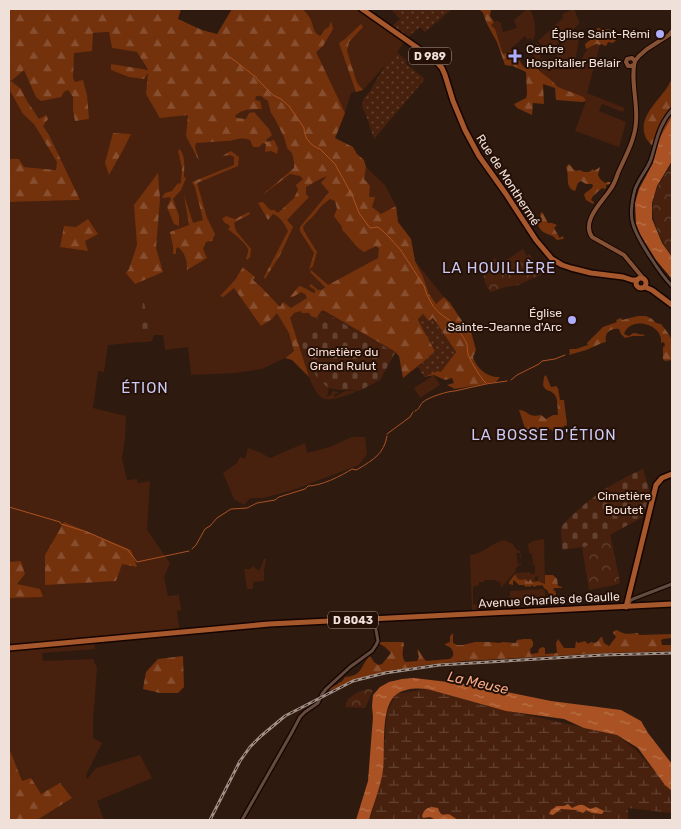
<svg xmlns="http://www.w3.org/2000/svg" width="681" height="829" font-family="Rubik,sans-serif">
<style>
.grass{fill:#47210d}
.forest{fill:url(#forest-firs)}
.wetland{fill:url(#wetland-marsh)}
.cemetery{fill:url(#cemetery-stones)}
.park{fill:url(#park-crowns)}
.garden{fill:url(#garden-dots)}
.water{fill:url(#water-ripples)}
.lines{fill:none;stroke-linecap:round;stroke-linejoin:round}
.stream{stroke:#aa5223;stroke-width:1}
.tertiary-casing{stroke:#160400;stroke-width:5.5}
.secondary-casing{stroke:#160400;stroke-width:6}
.primary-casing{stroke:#160400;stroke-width:8}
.tertiary{stroke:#644b3f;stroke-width:3}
.secondary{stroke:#855236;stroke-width:4}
.primary{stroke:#a6582c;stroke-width:5}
.rail-casing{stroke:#a19088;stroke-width:3}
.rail{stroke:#251007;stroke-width:1;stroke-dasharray:4;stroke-linecap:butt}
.poi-dot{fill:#afaefa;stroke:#251007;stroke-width:2}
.labels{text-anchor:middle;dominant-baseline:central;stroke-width:4;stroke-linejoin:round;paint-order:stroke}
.shield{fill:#251007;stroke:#b2a29a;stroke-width:1}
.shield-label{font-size:11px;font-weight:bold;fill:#efe0d9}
.poi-label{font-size:12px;fill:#efe0d9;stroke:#251007;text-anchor:end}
.street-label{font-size:12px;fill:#efe0d9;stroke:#251007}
.park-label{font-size:12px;fill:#f6ddd1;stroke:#251007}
.water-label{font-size:14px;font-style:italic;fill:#f2ab8a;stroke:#251007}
.quarter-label{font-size:15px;letter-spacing:1px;fill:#c9caf5;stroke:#251007}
</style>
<defs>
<pattern id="forest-firs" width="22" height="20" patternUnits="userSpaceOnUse" patternTransform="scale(1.25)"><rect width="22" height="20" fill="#73310c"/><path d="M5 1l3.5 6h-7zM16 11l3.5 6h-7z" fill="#874f2f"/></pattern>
<pattern id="wetland-marsh" width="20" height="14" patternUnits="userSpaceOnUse" patternTransform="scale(1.25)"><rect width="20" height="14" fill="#47210d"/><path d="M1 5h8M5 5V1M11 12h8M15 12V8" fill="none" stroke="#624130"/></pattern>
<pattern id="cemetery-stones" width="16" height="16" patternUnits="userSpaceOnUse" patternTransform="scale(1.25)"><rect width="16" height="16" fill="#47210d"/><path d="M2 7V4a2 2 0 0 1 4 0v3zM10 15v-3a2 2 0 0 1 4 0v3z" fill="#624130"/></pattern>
<pattern id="park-crowns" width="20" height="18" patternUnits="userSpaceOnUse" patternTransform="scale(1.25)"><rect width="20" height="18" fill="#47210d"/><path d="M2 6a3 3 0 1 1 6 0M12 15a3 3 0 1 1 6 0" fill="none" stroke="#624130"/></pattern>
<pattern id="garden-dots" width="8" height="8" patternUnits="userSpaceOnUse" patternTransform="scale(1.25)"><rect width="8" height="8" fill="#47210d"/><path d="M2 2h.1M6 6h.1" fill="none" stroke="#624130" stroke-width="1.8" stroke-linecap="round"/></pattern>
<pattern id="water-ripples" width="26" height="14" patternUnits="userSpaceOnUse" patternTransform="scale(1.25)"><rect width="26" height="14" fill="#aa5223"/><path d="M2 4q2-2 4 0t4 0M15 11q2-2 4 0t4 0" fill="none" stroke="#ba734d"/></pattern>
</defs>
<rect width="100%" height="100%" fill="#2f1a10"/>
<g class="grass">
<path d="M303 9H372L366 13 405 41 397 52 363 90 351 93 345 113 335 138 385 185 396 206 398 222 411 239 415 261 447 301 450 303 429 321 402 354 393 352 321 311 302 343 318 378 329 388 327 397H328L329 395H331L332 391 339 392 334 395 335 397 345 391 361 390C352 393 331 403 322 398 312 392 302 358 298 347L285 358 262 369 235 373 191 375 188 347 165 350 163 335H154L152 341 108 345 104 372 98 371 93 408 126 416 125 439 122 458 127 480 137 479 138 483 150 481 147 530 170 563 164 577 168 596 179 595 181 610 177 611 180 634 95 642 94 643 95 649 42 653 43 661 93 659 97 668 93 721V738L102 743 86 775 87 779 96 768 140 755 152 778 97 801 104 820H9V202L79 200 57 170 24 167 19 159H9V40L109 32 112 48 137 52 148 71 312 22Z"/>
<path d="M527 9H529C535 15 537 33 533 41L530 38 528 40 525 36 512 48 519 56 524 67 537 62 531 49 533 47 536 49 538 47 536 44 537 43 542 48 540 58 556 60 558 50H556L571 35 579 38 575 63 578 68C583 58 586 42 600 45L587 93 625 108 623 112 602 104 599 111 626 122 619 147 575 131 586 101 584 97 558 87 550 79 538 70V63L525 68H523L516 53 503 54 495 29 491 24 496 21H498L501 23V25L503 32 517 28 514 20Z"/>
<path d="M574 9 579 21V24L554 47H544L538 41 563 18 562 14Z"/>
<path d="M434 375 440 385 420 398 414 388Z"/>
<path d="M352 437H365L367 454 359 465 293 490 263 498H250L244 505 234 499 223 473 237 463 240 457 245 459 248 448 261 453 270 458 305 443 307 453 330 447Z"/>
<path d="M544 539 545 580 546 585 538 581V576L535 577V581C531 583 528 582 526 579L520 580 517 578 515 574 516 573 529 572 531 574H535V565L529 564V559L530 564H533L532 554 529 553 528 544 533 541Z"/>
<path d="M504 540 513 544V545L518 551 520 550 521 558H520V553H516L518 564H521V566L519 565 515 569 516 571 502 587 501 586 500 582 496 581 495 580H484V582H479V585L473 587V604L478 605V607L480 606 479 612H472L470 555C485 553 491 543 504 540Z"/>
<path d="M264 559H266L264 572V581L253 582V589H247L244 569H250L253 566 259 571Z"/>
<path d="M543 589 545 591V604H510V591Z"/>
</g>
<g class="forest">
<path d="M9 9H181L178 19 202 30 217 34 232 9H303C306 13 311 18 312 23 314 29 314 33 320 36L322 34 324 30 329 27 331 21 333 29 323 46 316 52 345 113 335 138 353 147 357 154 364 160 366 167 364 179 370 186 369 197H375L372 207 381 214 396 206 398 222 411 239 415 261 423 277 429 294 436 304 444 297 450 303 462 321 471 332 476 350 473 357C476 368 488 378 500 377L496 382 455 389 447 385 454 383 452 378 445 380 434 375 424 377 437 371 456 352 433 318 429 321 418 320 435 351 433 354 403 378 399 356 394 351 323 310 316 318 311 316 309 313H302L301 311 294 313 290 318 309 377 292 360 285 358 294 351 289 333 277 313 272 319 261 326 234 288 223 297 220 296 235 280 243 267 255 277 253 280 261 287 280 307 283 302 291 308 307 298 305 294 301 292 293 297H290L299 286C306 287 309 292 315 293V290L309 286 311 284 318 290H322L325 287 310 272 311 270 328 285 378 258 379 249 376 246 364 252C355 247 350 237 342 230V227L334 216 337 209 335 201 330 199C322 205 321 206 315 214 311 219 306 222 303 227L304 231 317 252 313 266 309 270 314 253 300 231V227L329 192 321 183 327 176 322 178 306 187V194L309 197 287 220 293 227 280 255 265 279 264 277 288 231C285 225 280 216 273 214L268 220 258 203 263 202 270 210H274L278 213 294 198 298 190 296 185 303 179 300 176 290 174 261 196 294 168V162L292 153 287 148 284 137 275 119 271 113 268 101 261 96H256L255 100 260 101 262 109C252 109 242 109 235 116L237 118 246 119 249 113 254 112 269 129 272 135 266 140 267 142 274 140 278 148 277 154 271 151 265 152 266 144 263 143 259 147H253L250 140C238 136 236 141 225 141 215 142 206 142 196 143L195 147 199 161 186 136 188 115 160 118 146 94 148 73 144 79 129 77 111 70V64L148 70 137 52 112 48 109 32 93 33 92 51 74 53 73 78 75 82 83 80 87 95 89 119 75 121 73 110V97L68 90 64 92 61 97 41 101 36 97 24 70 11 81 21 89 27 101 39 119 46 115 48 119 43 126 49 135 80 200 9 202V159H19L24 167 56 170 57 162 34 124 23 114 9 89V83L11 81 9 79Z"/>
<path d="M479 9H491L490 16 494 22 491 25 495 29 503 54 512 51C519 55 519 64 525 68L538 63 539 66 538 70 550 79 558 87 584 97 586 101 582 102 556 100 555 88 543 84 544 104 533 103 532 115 517 108 514 104 526 98 527 94 526 72 513 66 505 65 497 42 487 24 483 13Z"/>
<path d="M361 24 363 27 349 42 347 51 357 83 363 90 356 92 339 43 345 39Z"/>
<path d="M597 28 612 30 616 40 613 43 608 42 606 46 601 44 600 45 596 44 586 49 585 44 593 38 594 31H597Z"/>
<path d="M672 78V116L659 139 657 150C654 147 648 142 646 138 635 114 666 97 672 78Z"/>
<path d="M113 133 131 134 123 150 109 175 105 163Z"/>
<path d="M180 149C186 158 184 167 184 177L186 178 181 190 173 199 179 216V226L174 224 167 207 171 199 170 197 164 198 162 197 165 193 172 191 178 183 180 184 181 182 182 168 178 151Z"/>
<path d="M231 151 239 157 238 166 197 183 207 218 215 234 212 241 206 242 203 249 207 258 187 270C187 261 186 254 178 247L176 249V254H173V246L170 232 189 225 184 195 193 223 203 220 195 187 192 182 234 165V157L230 155 222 156Z"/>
<path d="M569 164C574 169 573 172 580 170L584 172H589L593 169 594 171 600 167 598 175 600 179 605 183 607 182H610V184L606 185V188L605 189 602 188 593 196 591 200 594 202 593 204 586 200 584 195C586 191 590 191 593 186L592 184H586L581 181 578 183 575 191C564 188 570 175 566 167Z"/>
<path d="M158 173 160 199 156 248 163 272 135 284 126 273 129 269 137 245 134 205Z"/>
<path d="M249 212 250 214C245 218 238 219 234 223L236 231 251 249 250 257 247 260 246 258C247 255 249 252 248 249 246 243 233 233 228 229L230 227 229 225 225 223 222 219 226 216 235 219Z"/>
<path d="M541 212 543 213 548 223H552L557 225 554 228 559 237 560 238 562 236 564 238 563 239 557 240C551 232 542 236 538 225L542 219 540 216Z"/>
<path d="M88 219 98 234 85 241 88 251 60 247 64 226 76 227Z"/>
<path d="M638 316H646L652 319 656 323 661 324 668 333 672 340V360L665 361 663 359V347L665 346 664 342 661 343C664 324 630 315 624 334L629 336 633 333 645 335 644 336H633L625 338 621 334 619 329C610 328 604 333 606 342 599 343 593 348 586 350 581 352 574 353 569 355L570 352 569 351 570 349H576L588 345 587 343 603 327 617 322 616 320 621 318 622 320Z"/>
<path d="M546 375 551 387 557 386V388H558L560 400H564L567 425 555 430V434L551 429 546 431V434L538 430 526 431 519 410C530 411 527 418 541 415L546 419 553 415H558C557 408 559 398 553 393 548 389 546 392 543 385L544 377Z"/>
<path d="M64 522 131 550 137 567 122 564 116 581 45 585V555Z"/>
<path d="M21 561 25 574 17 584 40 589 43 597 9 598V562Z"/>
<path d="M515 574 517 578 520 580 526 579 528 582 531 579 532 582 538 581 545 584V575H553L557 579 558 586 562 587V588H554L553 591H554L555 590 556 595 553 596 554 598 552 599 547 590 544 588 543 586 541 585 539 586 538 585 534 587 532 585 530 587 528 586 526 587 524 585H519L514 580 513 582V585L509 584V582Z"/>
<path d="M617 630C624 635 630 634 638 633L639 635 672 634V638L663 639 661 640 662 645H672V651L608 653 464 661 425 665 367 676 331 690H327C333 685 341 685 345 677 363 676 360 666 370 656L374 662 378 665 382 664 391 653 385 647 380 644V642H403L404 644C403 650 401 656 405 662L417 661 419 657 417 649C421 652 422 657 426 661L450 659 453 656C454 650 451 647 445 645V644L450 642V636L453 633V643L457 645H463L475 642H489L499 643 503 642 516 643 517 640 524 639H531L533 642V646L530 649 531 654 538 653 539 649 542 647 545 648V654L557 653 556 643 558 639 564 648H575L576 641 578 643 585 641 588 644 591 642C598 644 597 641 601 637H602L604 643 609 646 616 637 613 633 614 631Z"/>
<path d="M183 656 184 687 178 693H160L143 689 146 672 158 659Z"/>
<path d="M9 748 22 781 31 778 41 794 60 783 72 798 37 820H9Z"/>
</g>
<path class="wetland" d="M427 689 486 706 617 735 636 750 672 790V813L628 808V820H370L382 774 387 712 396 694Z"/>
<g class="cemetery">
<path d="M138 293H142L152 341 144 342 139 341Z"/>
<path d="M321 311 395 353 380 380 361 390H339L328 388 316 376 301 344Z"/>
<path d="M643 469 650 492 643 517 589 546 562 550 561 527C585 500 610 484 643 469Z"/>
</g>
<g class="park">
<path d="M672 163V256C657 235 646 211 658 186 662 178 668 171 672 163Z"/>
<path d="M523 249 527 256 530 254 534 263 529 266 531 272 533 273 545 266 547 272 518 285 505 287 491 292 488 289 484 280H485L483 276 487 275 481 268 484 266 488 270 495 265 491 261 495 258 501 264Z"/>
<path d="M610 534 620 582 619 584 589 590 582 547 589 546Z"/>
<path d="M368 689 373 690 365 708 345 707 348 699 358 692Z"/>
</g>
<g class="garden">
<path d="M391 9H452L425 32 420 27 408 37 392 26 400 19Z"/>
<path d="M397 52 407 61 405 63 425 79 374 139 366 115 362 106 364 98 370 91 384 67Z"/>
<path d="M423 314 429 321 433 318 440 329 456 352 441 372 437 371 424 377 418 367 435 351 418 319Z"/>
</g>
<g class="water">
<path d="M672 116V161L657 186 652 203V219L662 243 672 257V279L656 260 640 234 636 224 635 203 639 189 653 163 659 139Z"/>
<path d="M414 678 473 685 551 701 621 710 641 721 648 733 672 764V791L665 785 638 748 617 735 584 728 564 719 506 711 427 689C417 688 406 688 397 694 378 707 387 755 382 776 379 791 373 805 369 820H356L368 781 373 717 372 706 373 695 380 687 389 682 402 679Z"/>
<path d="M568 804 572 808C582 803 582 804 590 809L596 807 604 811 602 814 592 813 586 810 583 813 576 810 561 809 553 815 549 814 551 810 557 806H564Z"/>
<path d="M432 807 438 808C442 820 445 811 452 816 454 817 456 819 458 820H436L430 817 423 818 422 816C424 810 426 808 432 807Z"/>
</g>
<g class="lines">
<g class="stream">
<path d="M230 57 257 78"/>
<path d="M257 79 273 95 281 99 289 106 304 128C304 138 311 146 320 149L335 164 352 195 359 213 370 228 378 227 385 233 400 249 424 286 427 295 433 306"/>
<path d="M434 307C439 314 445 317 452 322 454 324 465 339 466 342 468 345 467 350 468 354 469 358 478 374 482 378V379L486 383"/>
<path d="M511 380 517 375 539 364 542 361 555 359 565 355"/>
<path d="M415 411C420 409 419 406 423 402 429 397 448 391 455 391L486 384 507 381"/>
<path d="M387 434 410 417 413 412"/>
<path d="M9 507 60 522 61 524 87 532 128 550 137 562 189 551"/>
<path d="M192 549 196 545 205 529 210 526 217 518 231 509 247 508 257 503 275 500 279 497 305 489 308 486C321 486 341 476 352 469L356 470 358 469C373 460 384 454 387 436"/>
</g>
<g class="tertiary-casing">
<g id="tertiary">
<path d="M672 110C658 126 657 140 651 159 647 171 636 181 634 193 632 202 630 216 633 224 637 239 661 275 672 286"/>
<path d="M629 604 630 601 633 599 672 584"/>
<path d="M242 820 291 734 300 717 305 712 318 703 322 694 326 689 350 667 372 651 376 645 378 641 374 619"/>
</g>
</g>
<g class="secondary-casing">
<g id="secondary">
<path d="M635 61 639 56 647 49 669 35 672 31"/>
<path d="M634 65 631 66H628L626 62 627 59 632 58 635 61C630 78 638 104 636 122 635 140 625 157 618 173 616 179 614 185 610 190 602 202 581 221 592 237L624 255 643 278"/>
</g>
</g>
<g class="primary-casing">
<g id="primary">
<path d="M362 9 435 60 442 68 445 75 453 101 465 130 479 156 506 194 536 240 552 259 562 265 571 268 591 273 623 277 632 280H637"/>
<circle cx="641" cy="283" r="5"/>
<path d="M645 287 652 290 672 305"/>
<path d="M626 607 656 485 662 478 672 474"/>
<path d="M9 648 269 624 672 604"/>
</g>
</g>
<use href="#tertiary" class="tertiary"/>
<use href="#secondary" class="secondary"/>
<use href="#primary" class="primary"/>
<g class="rail-casing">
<path id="rail" d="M210 820 240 761 250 747 261 736 285 716 353 681 385 673 439 665 603 655 672 653"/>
</g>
<use href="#rail" class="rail"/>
</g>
<g class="poi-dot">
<circle cx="660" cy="34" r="5"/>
<path d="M512.5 48.5h5v5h5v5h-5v5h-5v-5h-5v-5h5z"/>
<circle cx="572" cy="320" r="5"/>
</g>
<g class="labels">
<g class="shield">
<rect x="409" y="47.5" width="42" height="17" rx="4"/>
<rect x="328" y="611.5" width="50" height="17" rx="4"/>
</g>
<g class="shield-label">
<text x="430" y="56">D 989</text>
<text x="353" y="620">D 8043</text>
</g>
<g class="poi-label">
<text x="650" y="34">Église Saint-Rémi</text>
<text x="526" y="49" text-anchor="start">Centre<tspan x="526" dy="14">Hospitalier Bélair</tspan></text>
<text x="562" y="313">Église<tspan x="562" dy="14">Sainte-Jeanne d'Arc</tspan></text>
</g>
<g class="street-label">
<text transform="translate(508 180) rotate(57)">Rue de Monthermé</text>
<text transform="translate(549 600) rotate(-3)">Avenue Charles de Gaulle</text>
</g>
<g class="park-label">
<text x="343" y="352">Cimetière du<tspan x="343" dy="14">Grand Rulut</tspan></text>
<text x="624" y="496">Cimetière<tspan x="624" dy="14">Boutet</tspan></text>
</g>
<g class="water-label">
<text transform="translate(478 683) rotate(13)">La Meuse</text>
</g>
<g class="quarter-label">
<text x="499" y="268">LA HOUILLÈRE</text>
<text x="145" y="388">ÉTION</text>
<text x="544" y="435">LA BOSSE D'ÉTION</text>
</g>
</g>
<rect width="681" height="829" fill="none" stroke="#efe0d9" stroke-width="20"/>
</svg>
